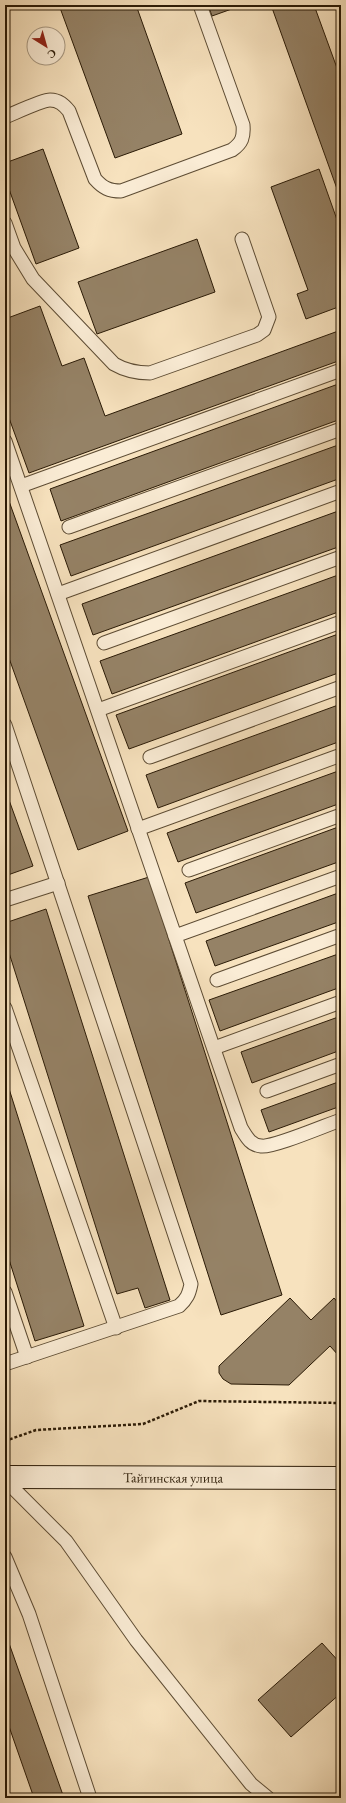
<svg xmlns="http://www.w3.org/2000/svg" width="346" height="1803" font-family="'EB Garamond',serif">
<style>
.building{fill:#958266;stroke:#2a1a06}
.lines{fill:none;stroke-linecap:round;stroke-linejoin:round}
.lane-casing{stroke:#5d4c34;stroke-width:15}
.secondary-casing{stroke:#2a1a06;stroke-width:24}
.path{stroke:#2a1a06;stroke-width:2.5;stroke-dasharray:3 2;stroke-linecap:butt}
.lane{stroke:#faecd5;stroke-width:13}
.secondary{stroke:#faecd5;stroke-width:22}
.labels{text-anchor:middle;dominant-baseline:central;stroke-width:4;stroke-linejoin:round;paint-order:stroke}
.street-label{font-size:14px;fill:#2a1a06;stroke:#faecd5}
</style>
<rect width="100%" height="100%" fill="#f7e2be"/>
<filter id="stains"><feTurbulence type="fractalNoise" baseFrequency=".005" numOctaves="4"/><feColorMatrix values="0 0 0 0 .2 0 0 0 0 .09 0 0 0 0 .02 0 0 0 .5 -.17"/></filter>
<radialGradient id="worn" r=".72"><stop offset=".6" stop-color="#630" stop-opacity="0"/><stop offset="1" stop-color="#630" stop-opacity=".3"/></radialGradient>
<g class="building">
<path d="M59 5H136L182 134 115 158Z"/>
<path d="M208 5H243L212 16Z"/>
<path d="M271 5H314L341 79V200Z"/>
<path d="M43 149 79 248 36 264 5 178V163Z"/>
<path d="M319 169 341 231V306L306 319 297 294 308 290 271 187Z"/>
<path d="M197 239 215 292 97 334 78 282Z"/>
<path d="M40 306 62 366 84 358 105 416 341 330V360L29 473 5 407V319Z"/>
<path d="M341 383V419L61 521 50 489Z"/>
<path d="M341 444V478L71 576 60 545Z"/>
<path d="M5 490 128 831 78 850 5 647Z"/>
<path d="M341 510V546L93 635 82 604Z"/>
<path d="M341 574V611L112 694 100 661Z"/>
<path d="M341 633V672L129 749 116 715Z"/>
<path d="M341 704V741L158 808 146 775Z"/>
<path d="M341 770V803L178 862 167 833Z"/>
<path d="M5 789 33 866 5 876Z"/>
<path d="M341 826V861L196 913 185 883Z"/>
<path d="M149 877 282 1295 221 1315 88 896Z"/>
<path d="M341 892V921L215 966 206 941Z"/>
<path d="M46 909 170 1300 145 1308 138 1288 117 1294 5 940V923Z"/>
<path d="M341 953V987L220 1031 209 1000Z"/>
<path d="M341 1016V1050L252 1083 241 1052Z"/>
<path d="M5 1076 84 1326 35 1341 5 1247Z"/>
<path d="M341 1081V1106L269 1132 261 1110Z"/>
<path d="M290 1298 311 1320 334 1298 341 1306V1355L339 1356 330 1346 289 1385 231 1384 223 1379 219 1373V1366Z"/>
<path d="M5 1632 64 1798H34L5 1715Z"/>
<path d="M322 1643 341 1664V1693L291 1737 258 1700Z"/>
</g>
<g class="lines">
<g class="lane-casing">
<g id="lane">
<path d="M5 117C15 113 42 100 50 100 59 100 64 105 69 111L95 179C103 188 109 191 121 191L232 150C242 143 244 137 243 125L200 5"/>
<path d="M5 223 14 248 33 279 114 364C126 371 136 373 150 373L257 335 264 330 269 317 242 239"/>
<path d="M5 441 241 1128C246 1136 250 1145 261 1146 273 1148 326 1125 341 1120"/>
<path d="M21 486 341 370"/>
<path d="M69 527 341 429"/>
<path d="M58 594 341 491"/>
<path d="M104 643 341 557"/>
<path d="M98 710 341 622"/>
<path d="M5 725 191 1284C189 1294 187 1299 179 1306L5 1364"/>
<path d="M150 757 341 687"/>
<path d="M138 829 341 755"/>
<path d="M189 870 341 815"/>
<path d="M5 900 58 883"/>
<path d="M175 936 341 876"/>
<path d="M217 980 341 935"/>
<path d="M5 1008 116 1328"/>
<path d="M214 1048 341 1002"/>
<path d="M267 1091 341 1064"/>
<path d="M5 1292 27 1357"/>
<path d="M5 1480 66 1541 136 1640 251 1784 268 1798"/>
<path d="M5 1557 29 1614 90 1798"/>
</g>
</g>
<g class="secondary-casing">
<g id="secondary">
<path id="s1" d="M5 1477 341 1478"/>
</g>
</g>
<path class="path" d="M5 1441 36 1430 143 1424 199 1401 341 1403"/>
<use href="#lane" class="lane"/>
<use href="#secondary" class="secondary"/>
</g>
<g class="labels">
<g class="street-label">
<text stroke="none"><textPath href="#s1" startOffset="168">Тайгинская улица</textPath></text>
</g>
</g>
<rect width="346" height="1803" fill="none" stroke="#f7e2be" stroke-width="20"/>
<rect x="6" y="6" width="334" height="1791" fill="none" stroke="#2a1a06" stroke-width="2"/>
<rect x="10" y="10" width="326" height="1783" fill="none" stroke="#2a1a06"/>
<g transform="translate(46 46) rotate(143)"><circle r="19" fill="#faecd5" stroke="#a79882"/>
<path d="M0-3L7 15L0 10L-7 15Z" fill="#8f2418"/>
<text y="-6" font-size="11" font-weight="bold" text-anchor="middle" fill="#2a1a06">С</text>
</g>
<rect width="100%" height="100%" filter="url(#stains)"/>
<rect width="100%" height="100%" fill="url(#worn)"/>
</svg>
